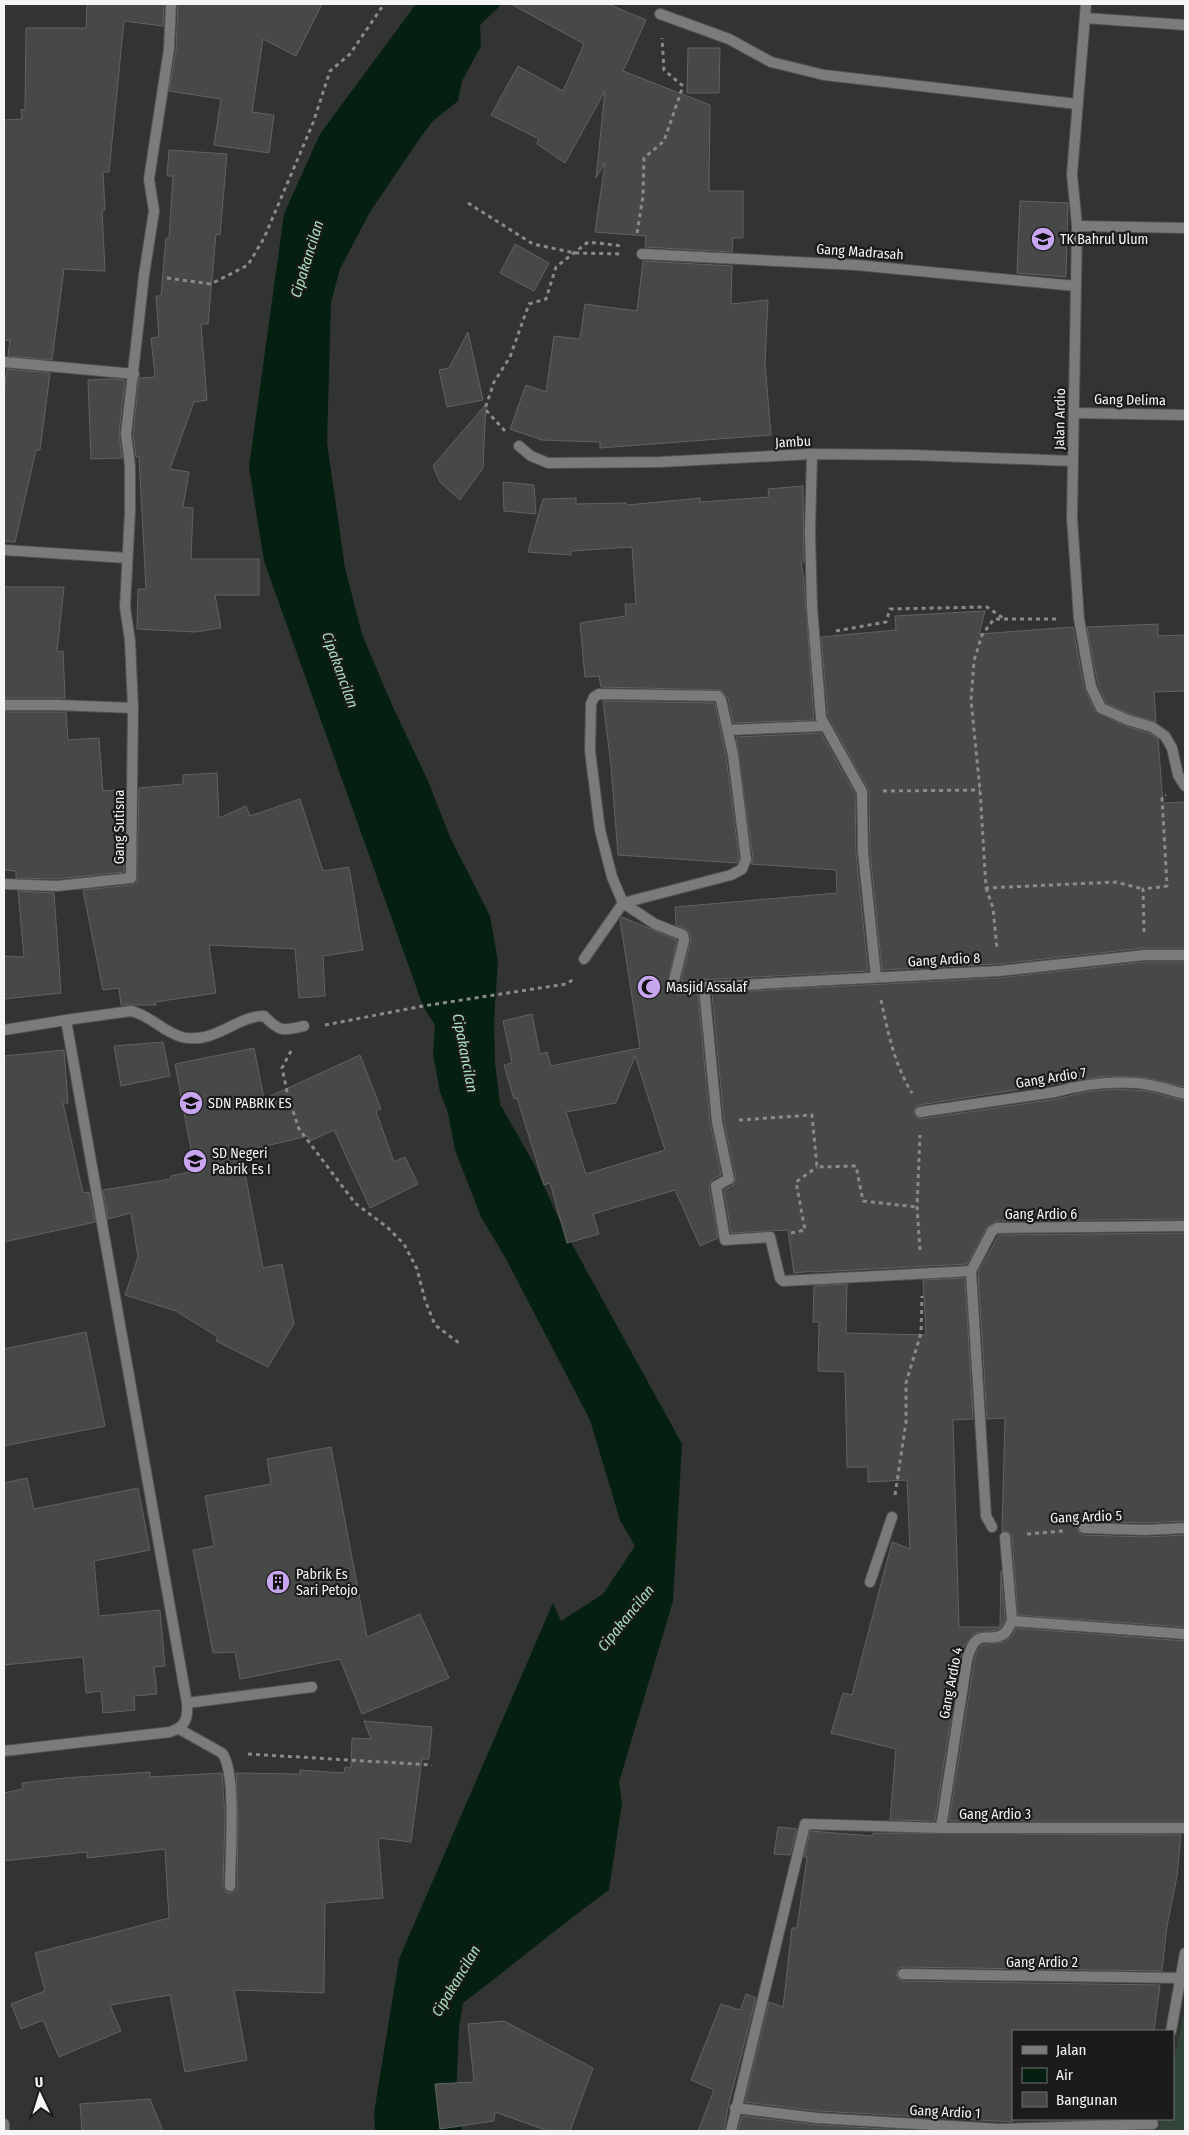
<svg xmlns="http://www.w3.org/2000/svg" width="1189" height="2135" font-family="'Fira Sans Condensed',sans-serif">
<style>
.green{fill:#314638}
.water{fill:#052010}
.building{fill:#464947;stroke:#606361;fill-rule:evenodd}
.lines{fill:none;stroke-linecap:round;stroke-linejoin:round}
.service-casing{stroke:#505351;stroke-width:12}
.minor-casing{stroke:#505351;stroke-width:12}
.path{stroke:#898b8a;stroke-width:3;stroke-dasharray:4 4;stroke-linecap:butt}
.service{stroke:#7a7b7a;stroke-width:10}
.minor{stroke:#7a7b7a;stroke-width:10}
.labels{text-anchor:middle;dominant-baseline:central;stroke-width:4.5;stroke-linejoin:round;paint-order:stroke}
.poi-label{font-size:14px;fill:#f4f5f4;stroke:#1a1b1a;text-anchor:start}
.street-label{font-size:14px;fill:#f4f5f4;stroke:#1a1b1a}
.water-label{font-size:15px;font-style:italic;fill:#a9e0bb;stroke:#1a1b1a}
</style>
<rect width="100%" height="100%" fill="#313432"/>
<path class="green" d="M1185 2008V2131H1158L1161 2119H1173V2065Z"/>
<path class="water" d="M416 4H502L480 25 481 46 462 81 458 101 433 121 420 138 370 212 340 269 331 302 327 443 345 568 362 634 392 705 428 781 450 837 490 916 498 961 494 1020 495 1063 500 1104 534 1164 562 1226 682 1444 673 1601 619 1782 622 1803 609 1890C559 1926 512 1966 463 2003L459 2028 456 2097 462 2131H375L374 2113 399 1959 553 1603 561 1621 603 1594 635 1546 620 1520 590 1420 505 1257 481 1217 455 1150 448 1113 440 1092 433 1054 435 1025 423 1006 264 561 249 467 284 214 320 134Z"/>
<g class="building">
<path d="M87 4H164L163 26 124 21 109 172H103L105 210H102L105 271 64 269 52 360 8 356 10 340 4 341V120L22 119 21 110 25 109 26 28H86Z"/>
<path d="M178 4H322L296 56 263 39 252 112 274 115 269 153 214 145 221 99 169 91 176 50Z"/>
<path d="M511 4H608L646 20 623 71 710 105 709 191H743V238H733L732 252 645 247 646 236 595 232 605 163 596 178 605 91 565 163 537 144 539 139 491 115 518 66 563 91 584 44Z"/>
<path d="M688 48H720L719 93H687Z"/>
<path d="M169 150 227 154 220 235 216 234 208 324H201L207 400 194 402 170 469 189 472 183 507 193 508 191 559H259V595H215L221 628 195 632 137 629 138 589H146L139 457H136L133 434 139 378 155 377 151 338 159 337 156 296H161L166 238H169L173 176H167Z"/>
<path d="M1020 201 1068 203 1066 277 1017 273Z"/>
<path d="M515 244 549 263 534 291 500 273Z"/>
<path d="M643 261 732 266 731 304 768 300 765 363 771 435 600 448V442L542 440 510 429 526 385 546 392 554 336 580 339 585 304 637 311Z"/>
<path d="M468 332 483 400 447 407 439 370 449 368Z"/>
<path d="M7 369 50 373 40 450H36L15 542 4 541V394Z"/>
<path d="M112 379 125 380 119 433 122 458 91 459 88 380Z"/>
<path d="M486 404 483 468 460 500 440 482 433 466Z"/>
<path d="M503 482 534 485 536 514 504 511Z"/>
<path d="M803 486 804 562 801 563 804 579 814 720 733 723 728 698 721 690 601 687 599 676 585 677 580 623 626 616 625 604H636L632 547 571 551V555L528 552 543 499 576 498V504L626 503 627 505 700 498V502L769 497 768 489Z"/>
<path d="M4 587H64L57 652 63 651 65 698H4Z"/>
<path d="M985 611 979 634 1073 627 1084 688 1095 711 1125 726 1149 733 1158 739 1163 803 1185 802V948H1144L998 964 882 970 870 852 869 791 828 716 821 637 896 630 895 616Z"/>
<path d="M1158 624V636L1185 635V691L1154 692 1156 722 1130 714 1106 703 1098 685 1087 627Z"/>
<path d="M603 701 715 703 726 756 739 858 737 863 618 855 611 766Z"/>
<path d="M4 712H66L68 740 99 738 103 791 125 789 124 872 57 879 16 878V871L4 870Z"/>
<path d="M821 733 855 794 856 853 868 971 681 981 691 939 688 930 676 925 675 907 837 893 836 870 751 864 753 858 736 737Z"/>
<path d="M217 773 219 818 246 806 250 816 300 799 323 871 349 867 363 950 323 956 325 996 299 998 295 949 209 945 216 993 155 1002 156 1005H121L119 988 103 990 83 890 132 885 137 882 139 788 183 784V775Z"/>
<path d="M18 891 54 893 61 993 4 999V956L24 957Z"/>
<path d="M622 917 677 940 667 987 678 995 698 994 710 1123 721 1175 712 1180 709 1187 718 1238 700 1246 675 1190 593 1214 599 1234 567 1243 550 1183 544 1185 517 1098 514 1099 504 1065 512 1063 503 1021 532 1014 540 1054 547 1052 551 1066 640 1048 620 920ZM635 1056 665 1150 586 1174 566 1112 616 1103Z"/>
<path d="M1145 962H1185V1087L1143 1077 1105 1076 919 1105 915 1107 913 1113 915 1117 921 1119 1056 1099 1086 1092 1116 1089 1147 1091 1185 1101V1219L997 1221 986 1228 967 1264 814 1272V1271L794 1273 788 1230 731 1233 724 1190 733 1185 736 1178 724 1121 712 993 999 978Z"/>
<path d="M163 1042 170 1076 121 1086 114 1046Z"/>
<path d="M254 1048 264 1099 360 1055 381 1109 376 1111 394 1162 405 1157 418 1184 370 1208 334 1130 310 1141 308 1136 241 1152 263 1268 282 1264 294 1324 268 1367 216 1341 218 1337 176 1311 125 1295 138 1257 131 1213 108 1219 103 1190 171 1179V1176L195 1171 175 1064Z"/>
<path d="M64 1050 68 1103H63L83 1193 89 1192 95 1222 4 1242V1056Z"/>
<path d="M1185 1233V1521L1145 1523 1084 1521 1078 1524 1077 1528 1080 1534 1084 1535 1145 1537 1185 1535V1627L1018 1615 1012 1536 1008 1531H1002L1005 1418 987 1419 978 1272 999 1235Z"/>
<path d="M965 1278 973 1419 953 1420 959 1627H1000L1001 1571 1005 1620 1001 1627 997 1630 975 1633 964 1646 960 1659 935 1821 890 1820 896 1749 831 1733 843 1693 852 1695 892 1542 910 1549 907 1480 868 1482V1467H847L845 1372 818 1371 819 1322H813L814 1286 847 1284 846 1333 926 1335 923 1280Z"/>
<path d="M86 1332 105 1426 4 1446V1349Z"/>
<path d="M331 1447 367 1637 420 1614 449 1678 362 1714 340 1659 240 1679 235 1652 213 1653 193 1550 214 1546 205 1496 271 1484 267 1459Z"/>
<path d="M27 1478 34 1509 138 1488 150 1550 94 1561 99 1616 160 1610 165 1666 154 1667 157 1694 134 1696 135 1710 103 1713 101 1691 86 1693 83 1657 4 1665V1483Z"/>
<path d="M1016 1628 1185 1641V1821H949L974 1662 977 1651 982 1645 1004 1642 1012 1636Z"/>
<path d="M364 1721 432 1727 429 1759H422L411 1842 378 1838 383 1898 325 1903 324 1993 234 1990 247 2060 185 2072 170 1995 110 2005 121 2031 59 2057 43 2020 21 2029 11 2004 45 1991 35 1953 169 1918 165 1849 87 1858V1852L4 1861V1793L23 1789 22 1783 65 1778 150 1772V1777L222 1773 225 1816 223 1886 226 1892 230 1893 236 1890 237 1886 238 1816 236 1773 300 1774V1770L344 1773 345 1767 351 1768 352 1738 371 1739Z"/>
<path d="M778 1827 797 1829 790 1855 774 1854Z"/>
<path d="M810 1831 873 1836V1833L1181 1835 1177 1876 1167 1926 1162 1971 903 1967 899 1968 896 1973 897 1978 903 1981 1160 1985 1154 2031H1013V2122L818 2111 745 2102 769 2002 783 2007 792 1928H797L807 1857H804Z"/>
<path d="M746 1994 756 1998 728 2107 724 2131H698L714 2090 691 2080 721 2004 740 2010Z"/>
<path d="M504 2021 593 2068 570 2131H548L495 2112 494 2121 440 2129 435 2084 474 2082 468 2024Z"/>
<path d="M150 2099 163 2131H82L80 2104Z"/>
<path d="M742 2116 817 2125 923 2131H738Z"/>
</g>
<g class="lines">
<g class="service-casing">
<g id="service">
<path d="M4 884 57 886 131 878 133 708"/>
<path d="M187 1703 312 1687"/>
</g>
</g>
<g class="minor-casing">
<g id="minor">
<path d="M1086 4 1072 174 1077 226 1072 518 1079 619 1091 687 1101 708 1128 720 1152 727 1165 736 1172 748 1178 775 1185 786"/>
<path d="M660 14 729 39 771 62 824 75 1077 104"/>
<path d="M1085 18 1185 25"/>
<path d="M1077 226 1185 228"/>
<path d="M642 254 856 265 1076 286"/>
<path d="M4 362 134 374"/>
<path d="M1075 413 1185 415"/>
<path d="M519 446 531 456 548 463 660 462 812 454 913 455 1073 461"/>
<path d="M812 454 810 532 812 607 821 718 862 792 863 852 876 977"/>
<path d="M4 550 127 558"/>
<path d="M4 705H57L133 708 130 641 125 607 130 511V466L126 434 144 275 154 211 149 179 169 49 171 4"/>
<path d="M728 730 824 726"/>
<path d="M584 959 623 903 731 875 742 869 746 859 733 755 721 700 718 696 599 694 594 697 591 704 590 751 600 830 612 877 623 903 655 924 683 935 684 940 673 985 678 988 704 987 717 1122 729 1179 716 1186 725 1240 770 1237 780 1278 783 1281 971 1271 992 1231 997 1228 1185 1226"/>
<path d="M704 987 999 971 1145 955H1185"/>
<path d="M66 1020 131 1011C150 1015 163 1032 182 1037 214 1045 236 1016 264 1016 280 1032 282 1031 304 1026"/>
<path d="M4 1030 66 1020 187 1703C188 1718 186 1727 170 1732L4 1751"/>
<path d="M920 1112 1055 1092C1080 1085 1110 1081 1136 1083 1153 1084 1169 1090 1185 1094"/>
<path d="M971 1271 986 1516 992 1527"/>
<path d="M1084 1528 1145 1530 1185 1528"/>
<path d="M1005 1537 1012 1621"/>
<path d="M870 1582 892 1517"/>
<path d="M179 1729 222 1753C237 1771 230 1859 230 1886"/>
<path d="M941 1828 967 1660C977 1622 990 1647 1006 1632 1008 1629 1010 1625 1012 1621L1185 1634"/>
<path d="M903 1974 1182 1978"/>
<path d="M1171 2031 1185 1953"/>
<path d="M735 2108 817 2118 1000 2129 1153 2124"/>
<path d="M4 2124V2131"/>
<path d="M731 2131 805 1824 941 1828H1185"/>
</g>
</g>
<g class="path">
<path d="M468 203 533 244 575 253 622 254"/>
<path d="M637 233 643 196 644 158 664 141 683 86 664 70 662 38"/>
<path d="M167 278 211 284 248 265 264 238 313 123 330 71 350 54 384 4"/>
<path d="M505 431 485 409 494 382 510 357 529 304 546 299 556 267 588 242 623 246"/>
<path d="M1056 619H994L982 635 974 661 971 700 980 790 986 888 1116 882 1143 889"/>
<path d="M836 631 886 622 890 609 987 607 1003 618"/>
<path d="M883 791 980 790"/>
<path d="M986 888 993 908 997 949"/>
<path d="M1144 932 1143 889 1167 886 1162 797 1166 795"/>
<path d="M881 1000C888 1032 894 1064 912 1093"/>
<path d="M325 1025 423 1006 566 984 574 979"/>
<path d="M291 1051 282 1068 288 1096 299 1129 355 1203 387 1227 404 1244 417 1269 425 1300 435 1325 459 1343"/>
<path d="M739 1120 812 1115 817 1167 856 1166 863 1201 917 1207"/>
<path d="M791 1233 805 1230 796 1182 817 1167"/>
<path d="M920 1250 917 1207 920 1135"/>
<path d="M895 1495 906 1422V1383L921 1333 922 1296"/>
<path d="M1027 1534 1063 1531"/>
<path d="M248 1754 432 1765"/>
</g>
<use href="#service" class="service"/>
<use href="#minor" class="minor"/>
</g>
<defs>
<g id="school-disc" transform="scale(1.25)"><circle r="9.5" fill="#c7a6ef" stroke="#1a1b1a"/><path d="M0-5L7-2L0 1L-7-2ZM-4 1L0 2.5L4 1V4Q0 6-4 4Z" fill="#111"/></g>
<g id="mosque-disc" transform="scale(1.25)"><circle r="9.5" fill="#c7a6ef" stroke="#1a1b1a"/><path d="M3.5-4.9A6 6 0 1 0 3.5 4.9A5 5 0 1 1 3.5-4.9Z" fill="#111"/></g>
<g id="building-disc" transform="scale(1.25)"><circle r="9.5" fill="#c7a6ef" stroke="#1a1b1a"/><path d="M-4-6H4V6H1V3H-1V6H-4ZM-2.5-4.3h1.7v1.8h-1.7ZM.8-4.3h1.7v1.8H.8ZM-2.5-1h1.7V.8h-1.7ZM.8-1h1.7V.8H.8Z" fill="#111"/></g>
</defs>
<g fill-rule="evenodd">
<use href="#school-disc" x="1043" y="239"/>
<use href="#mosque-disc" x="649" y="987"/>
<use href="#school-disc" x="191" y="1103"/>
<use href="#school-disc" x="195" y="1161"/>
<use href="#building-disc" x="278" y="1582"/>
</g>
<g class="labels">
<g class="poi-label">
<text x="1060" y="239">TK Bahrul Ulum</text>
<text x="666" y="987">Masjid Assalaf</text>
<text x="208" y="1103">SDN PABRIK ES</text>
<text x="212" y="1153">SD Negeri<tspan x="212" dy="16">Pabrik Es I</tspan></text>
<text x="296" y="1574">Pabrik Es<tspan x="296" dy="16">Sari Petojo</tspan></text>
</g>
<g class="street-label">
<text transform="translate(860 252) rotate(4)">Gang Madrasah</text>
<text transform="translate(1130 400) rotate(1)">Gang Delima</text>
<text transform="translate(1060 419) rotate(-89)">Jalan Ardio</text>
<text transform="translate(793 442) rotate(-3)">Jambu</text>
<text transform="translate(119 827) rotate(-90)">Gang Sutisna</text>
<text transform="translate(944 960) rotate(-3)">Gang Ardio 8</text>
<text transform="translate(1051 1078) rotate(-9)">Gang Ardio 7</text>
<text x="1041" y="1214">Gang Ardio 6</text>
<text transform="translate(1086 1517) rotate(-2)">Gang Ardio 5</text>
<text transform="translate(951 1683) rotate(-79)">Gang Ardio 4</text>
<text x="995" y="1814">Gang Ardio 3</text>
<text x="1042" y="1962">Gang Ardio 2</text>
<text transform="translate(945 2112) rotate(3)">Gang Ardio 1</text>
</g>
<g class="water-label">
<text transform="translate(307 259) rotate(-73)">Cipakancilan</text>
<text transform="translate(340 670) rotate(70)">Cipakancilan</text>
<text transform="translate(465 1053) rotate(79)">Cipakancilan</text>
<text transform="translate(626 1618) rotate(-51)">Cipakancilan</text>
<text transform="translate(456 1981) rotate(-59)">Cipakancilan</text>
</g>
</g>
<rect width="1189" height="2135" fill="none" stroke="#f4f5f4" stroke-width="10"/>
<rect x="1012" y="2030" width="162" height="90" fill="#1a1b1a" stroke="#717271"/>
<rect x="1022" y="2046" width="25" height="8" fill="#7a7b7a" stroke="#717271"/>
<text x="1056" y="2055" font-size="15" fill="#f4f5f4">Jalan</text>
<rect x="1022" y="2068" width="25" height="15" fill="#052010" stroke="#717271"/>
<text x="1056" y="2080" font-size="15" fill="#f4f5f4">Air</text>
<rect x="1022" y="2092" width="25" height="15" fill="#464947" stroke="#717271"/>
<text x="1056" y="2105" font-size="15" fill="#f4f5f4">Bangunan</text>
<g transform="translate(40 2095) rotate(356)" stroke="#1a1b1a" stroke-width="4" paint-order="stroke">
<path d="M0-4L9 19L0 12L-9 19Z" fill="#f4f5f4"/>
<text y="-8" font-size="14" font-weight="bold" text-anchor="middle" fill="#f4f5f4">U</text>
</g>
</svg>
